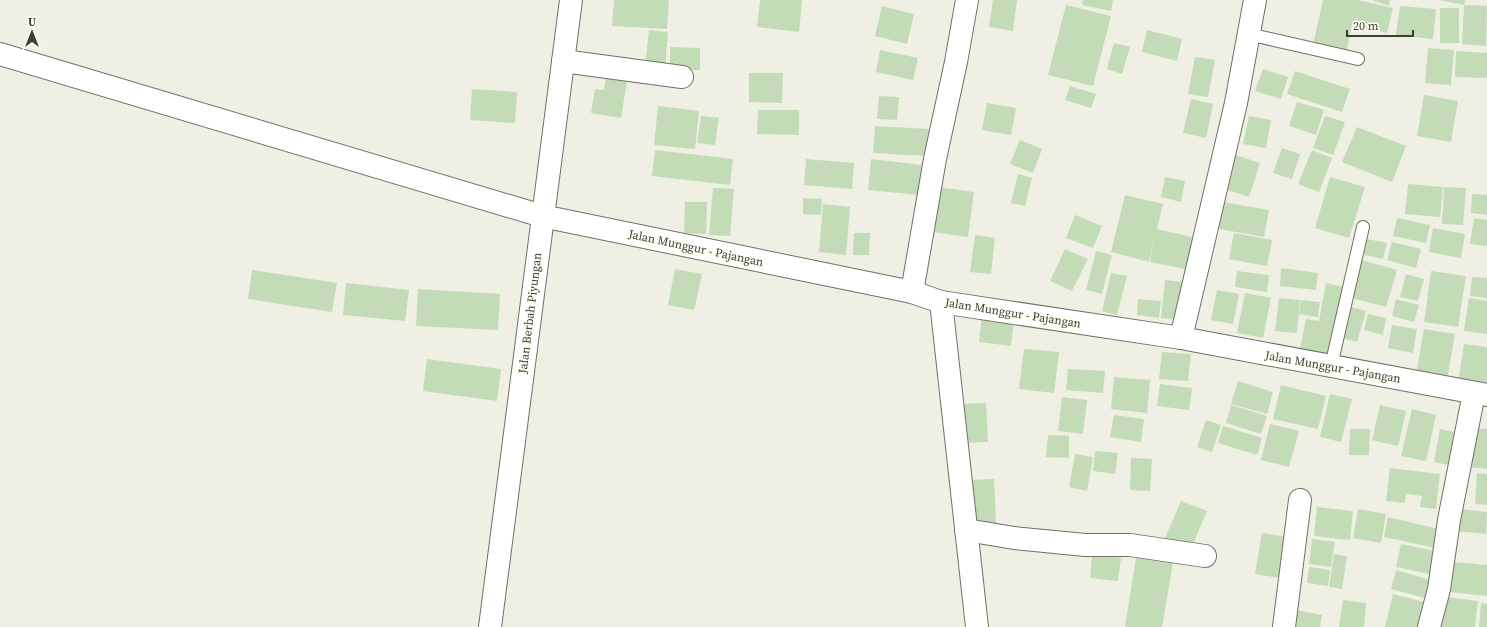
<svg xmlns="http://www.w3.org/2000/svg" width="1487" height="627" font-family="'Source Serif 4',serif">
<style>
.building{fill:#c3dcb7}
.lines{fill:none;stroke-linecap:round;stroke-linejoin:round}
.lane-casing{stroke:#717067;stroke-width:14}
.street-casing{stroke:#717067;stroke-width:24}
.secondary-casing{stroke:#717067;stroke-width:24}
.lane{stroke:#fff;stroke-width:12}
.street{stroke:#fff;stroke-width:22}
.secondary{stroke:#fff;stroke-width:22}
.labels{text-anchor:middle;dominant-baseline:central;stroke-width:4;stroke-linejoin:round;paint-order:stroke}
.street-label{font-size:12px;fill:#3d3d39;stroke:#fdfdf1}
</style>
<rect width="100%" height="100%" fill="#efefe4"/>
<g class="building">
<path d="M614 0H669L667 29 612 26Z"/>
<path d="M760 0H802L799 32 757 27Z"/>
<path d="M993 0H1017L1013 31 989 27Z"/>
<path d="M1083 0H1113L1111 11 1082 5Z"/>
<path d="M1323 0H1357L1393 8 1387 33 1352 25 1346 53 1313 45Z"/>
<path d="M1372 0H1390L1389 6Z"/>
<path d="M1439 0H1465L1464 5 1487 6 1486 46 1462 44 1464 5Z"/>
<path d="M1066 5 1111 16 1093 86 1048 75Z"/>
<path d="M882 6 914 14 907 44 875 36Z"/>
<path d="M1400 6 1436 9 1433 39 1396 35Z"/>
<rect x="1440" y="8" width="19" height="35"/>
<path d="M649 30 668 32 665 68 645 66Z"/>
<path d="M1147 30 1182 39 1177 61 1142 52Z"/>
<path d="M1114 43 1130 47 1122 74 1107 69Z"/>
<path d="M670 47 700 48V70H670Z"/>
<path d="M1428 48 1454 50 1451 85 1425 83Z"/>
<path d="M880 50 918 58 913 80 876 72Z"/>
<path d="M1456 51 1487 53V78L1455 77Z"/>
<path d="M1195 57 1215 60 1208 97 1188 94Z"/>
<path d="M1263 69 1288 77 1281 99 1255 91Z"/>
<path d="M1295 71 1350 89 1342 112 1287 94Z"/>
<path d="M607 72 628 75 621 118 591 113 595 89 604 90Z"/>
<path d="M749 73H783L782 103 749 102Z"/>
<path d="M1070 86 1096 94 1091 108 1065 100Z"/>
<path d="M472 89 517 92 515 123 470 120Z"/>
<path d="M1424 95 1458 101 1451 142 1417 136Z"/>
<path d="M879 96 899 97 897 120 877 119Z"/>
<path d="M1191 99 1213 104 1206 138 1183 133Z"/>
<path d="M1297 102 1324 110 1316 135 1289 126Z"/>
<path d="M987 103 1016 108 1011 135 982 130Z"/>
<path d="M658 106 699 111 695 149 654 145Z"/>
<path d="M758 110H799V135L757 134Z"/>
<path d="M701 116 719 118 715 145 697 143Z"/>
<path d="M1249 116 1271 120 1266 148 1243 144Z"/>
<path d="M1325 116 1345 122 1333 155 1313 148Z"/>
<path d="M875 126 930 129 928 156 873 153Z"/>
<path d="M1357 127 1406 146 1392 182 1342 162Z"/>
<path d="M1020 140 1042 149 1033 173 1010 164Z"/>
<path d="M1282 148 1300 154 1292 179 1273 173Z"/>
<path d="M655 150 733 159 730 185 652 176Z"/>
<path d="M1312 150 1332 158 1319 192 1298 184Z"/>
<path d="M1236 155 1260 163 1249 197 1225 189Z"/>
<path d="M806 159 854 163 852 189 804 185Z"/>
<path d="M871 159 922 165 919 195 868 190Z"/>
<path d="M1018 174 1032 178 1025 206 1011 203Z"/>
<path d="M1165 177 1185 181 1181 202 1161 197Z"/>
<path d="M1330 177 1365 187 1349 238 1315 228Z"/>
<path d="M1408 184 1443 187 1440 217 1405 214Z"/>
<path d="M931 186 974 192 968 237 924 231Z"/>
<path d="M1444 187 1466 188 1463 225 1442 224Z"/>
<path d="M713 188 734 189 730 236 709 235Z"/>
<path d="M1472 194 1487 195V215L1471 213Z"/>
<path d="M1125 195 1163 204 1157 229 1196 238 1190 270 1150 262 1154 239 1149 262 1111 252Z"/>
<path d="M803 198 822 199 821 215 803 214Z"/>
<path d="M685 202H707L706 234 684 233Z"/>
<path d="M1223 202 1269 210 1264 237 1219 229Z"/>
<path d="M823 204 850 207 846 255 819 252Z"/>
<path d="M1075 215 1102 226 1093 248 1066 238Z"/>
<path d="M1397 218 1430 225 1426 243 1393 236Z"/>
<path d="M1474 218 1487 220V246L1470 244Z"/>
<path d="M1433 228 1465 234 1461 258 1429 252Z"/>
<path d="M854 233H870L869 255H853Z"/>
<path d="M1234 233 1272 240 1267 266 1229 259Z"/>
<path d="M975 235 995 238 991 274 970 272Z"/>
<path d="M1367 239 1387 243 1383 259 1364 255Z"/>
<path d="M1392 242 1421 249 1416 268 1387 260Z"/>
<path d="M1065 249 1088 259 1072 291 1050 281Z"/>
<path d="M1096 251 1112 255 1102 294 1086 290Z"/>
<path d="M1358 259 1397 270 1386 307 1348 297Z"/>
<path d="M1281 268 1318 273 1316 290 1280 286Z"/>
<path d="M675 269 702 274 694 310 668 305Z"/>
<path d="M252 270 337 283 332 312 248 299Z"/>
<path d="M1237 271 1269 275 1267 292 1235 287Z"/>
<path d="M1431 271 1466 276 1458 327 1424 322Z"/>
<path d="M1111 273 1127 276 1117 315 1102 311Z"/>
<path d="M1406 274 1424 279 1418 301 1400 297Z"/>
<path d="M1472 277 1487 278V298L1470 296Z"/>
<path d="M1165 280 1183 282 1179 320 1161 318Z"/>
<path d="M346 283 409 290 405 321 343 315Z"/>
<path d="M1326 283 1343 287 1329 360 1299 354 1306 319 1319 321Z"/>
<path d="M418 289 500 294 498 330 416 326Z"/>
<path d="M1217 290 1239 294 1233 324 1211 320Z"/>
<path d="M1245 293 1271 298 1263 338 1237 333Z"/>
<path d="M1279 298 1300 300 1297 333 1275 331Z"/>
<path d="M1469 298 1487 301V334L1464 331Z"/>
<path d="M1138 299 1161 301 1159 318 1137 315Z"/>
<path d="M1396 299 1419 305 1414 322 1392 316Z"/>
<path d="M1301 300 1320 302 1318 317 1299 314Z"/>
<path d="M1348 306 1366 311 1357 342 1339 337Z"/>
<path d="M1368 314 1386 318 1383 335 1364 330Z"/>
<path d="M982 315 1014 319 1011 346 979 342Z"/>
<path d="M1392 325 1417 329 1413 353 1388 348Z"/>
<path d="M1424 329 1455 334 1447 380 1416 374Z"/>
<path d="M1464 344 1487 347V389L1458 384Z"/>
<path d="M1024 349 1059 352 1054 393 1019 389Z"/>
<path d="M1162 352 1191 354 1188 381 1159 379Z"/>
<path d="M427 359 501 369 497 401 423 391Z"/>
<path d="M1068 369 1105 371 1103 393 1066 390Z"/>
<path d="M1114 377 1150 380 1147 413 1111 409Z"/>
<path d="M1238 381 1273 392 1267 414 1231 404Z"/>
<path d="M1160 384 1192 388 1189 410 1157 406Z"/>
<path d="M1281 385 1326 396 1318 429 1273 419Z"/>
<path d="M1330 394 1352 399 1341 442 1320 437Z"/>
<path d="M1062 397 1087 400 1083 434 1058 431Z"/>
<path d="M986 403 988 442 964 443 962 404Z"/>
<path d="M1231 405 1267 416 1261 434 1226 423Z"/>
<path d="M1380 405 1406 411 1398 446 1372 440Z"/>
<path d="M1412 409 1436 415 1426 461 1401 456Z"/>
<path d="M1114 415 1144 419 1141 442 1110 437Z"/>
<path d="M1206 420 1221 425 1212 452 1197 447Z"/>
<path d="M1270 424 1299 431 1289 467 1261 460Z"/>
<path d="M1223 426 1262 438 1257 455 1218 443Z"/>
<path d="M1474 428 1487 429V469L1470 467Z"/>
<path d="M1350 429H1370L1369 455H1349Z"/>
<path d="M1440 429 1459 433 1453 466 1434 462Z"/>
<path d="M1048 435 1069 436V458L1046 457Z"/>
<path d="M1095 451 1118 453 1115 474 1093 471Z"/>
<path d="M1075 454 1093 457 1087 491 1069 487Z"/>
<path d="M1131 458 1152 459 1150 491 1130 490Z"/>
<path d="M1390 468 1440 474 1436 509 1420 507 1422 496 1406 494 1405 503 1386 501Z"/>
<path d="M1477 473 1487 474V505L1475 504Z"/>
<path d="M994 479 996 525 974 526 972 480Z"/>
<path d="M1181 501 1207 511 1191 549 1165 538Z"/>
<path d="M1317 507 1353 511 1350 540 1314 536Z"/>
<path d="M1358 509 1386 514 1381 543 1353 538Z"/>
<path d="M1458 509 1487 512 1486 534 1455 531Z"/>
<path d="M1388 517 1439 529 1435 548 1384 537Z"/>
<path d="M1262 533 1287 537 1279 578 1255 574Z"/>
<path d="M1312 539 1335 542 1331 567 1309 564Z"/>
<path d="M1401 544 1434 551 1429 574 1396 567Z"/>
<path d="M1334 554 1347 556 1342 589 1329 587Z"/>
<path d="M1092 555 1121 558 1118 581 1090 578Z"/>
<path d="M1136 557 1173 563 1162 627H1125Z"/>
<path d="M1454 562 1487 565V596L1450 592Z"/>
<path d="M1309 567 1330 570 1328 586 1307 583Z"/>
<path d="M1396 570 1430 580 1425 598 1391 589Z"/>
<path d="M1393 594 1428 603 1421 627H1385Z"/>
<path d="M1446 597 1478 601 1475 627H1441Z"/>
<path d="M1343 600 1366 603 1364 627H1339Z"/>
<path d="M1481 603 1487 604V627H1479Z"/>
<path d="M1291 609 1322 615 1320 627H1288Z"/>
</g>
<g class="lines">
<g class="lane-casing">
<g id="lane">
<path d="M1248 34 1358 59"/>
<path d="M1331 366 1363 227"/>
</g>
</g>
<g class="street-casing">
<g id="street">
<path d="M0 54 542 216 912 292 941 302 1181 338 1487 395"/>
<path d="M563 61 682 77"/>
<path d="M912 292 935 159 956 62 967 0"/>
<path d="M941 302 977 627"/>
<path d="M1181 338 1236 103 1255 0"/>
<path d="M966 530 1014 538 1085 545H1130L1205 556"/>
<path d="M1284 627 1300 500"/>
<path d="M1429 627 1439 589 1449 520 1474 393"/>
</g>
</g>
<g class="secondary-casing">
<path id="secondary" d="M490 627 571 0"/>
</g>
<use href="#lane" class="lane"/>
<use href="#street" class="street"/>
<use href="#secondary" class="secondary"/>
</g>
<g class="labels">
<g class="street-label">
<text transform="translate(696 248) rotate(12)">Jalan Munggur - Pajangan</text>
<text transform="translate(530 313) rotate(-83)">Jalan Berbah Piyungan</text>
<text transform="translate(1013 313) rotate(9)">Jalan Munggur - Pajangan</text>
<text transform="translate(1333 367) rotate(10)">Jalan Munggur - Pajangan</text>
</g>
</g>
<g transform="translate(32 32)" stroke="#fdfdf1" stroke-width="3" paint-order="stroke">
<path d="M0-3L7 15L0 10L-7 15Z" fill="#3d3d39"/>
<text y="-6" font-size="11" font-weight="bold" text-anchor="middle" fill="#3d3d39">U</text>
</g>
<path d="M1347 30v6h66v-6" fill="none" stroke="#3d3d39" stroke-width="2"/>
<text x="1353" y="30" font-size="12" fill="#3d3d39" stroke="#fdfdf1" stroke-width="3" paint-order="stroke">20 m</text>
</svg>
